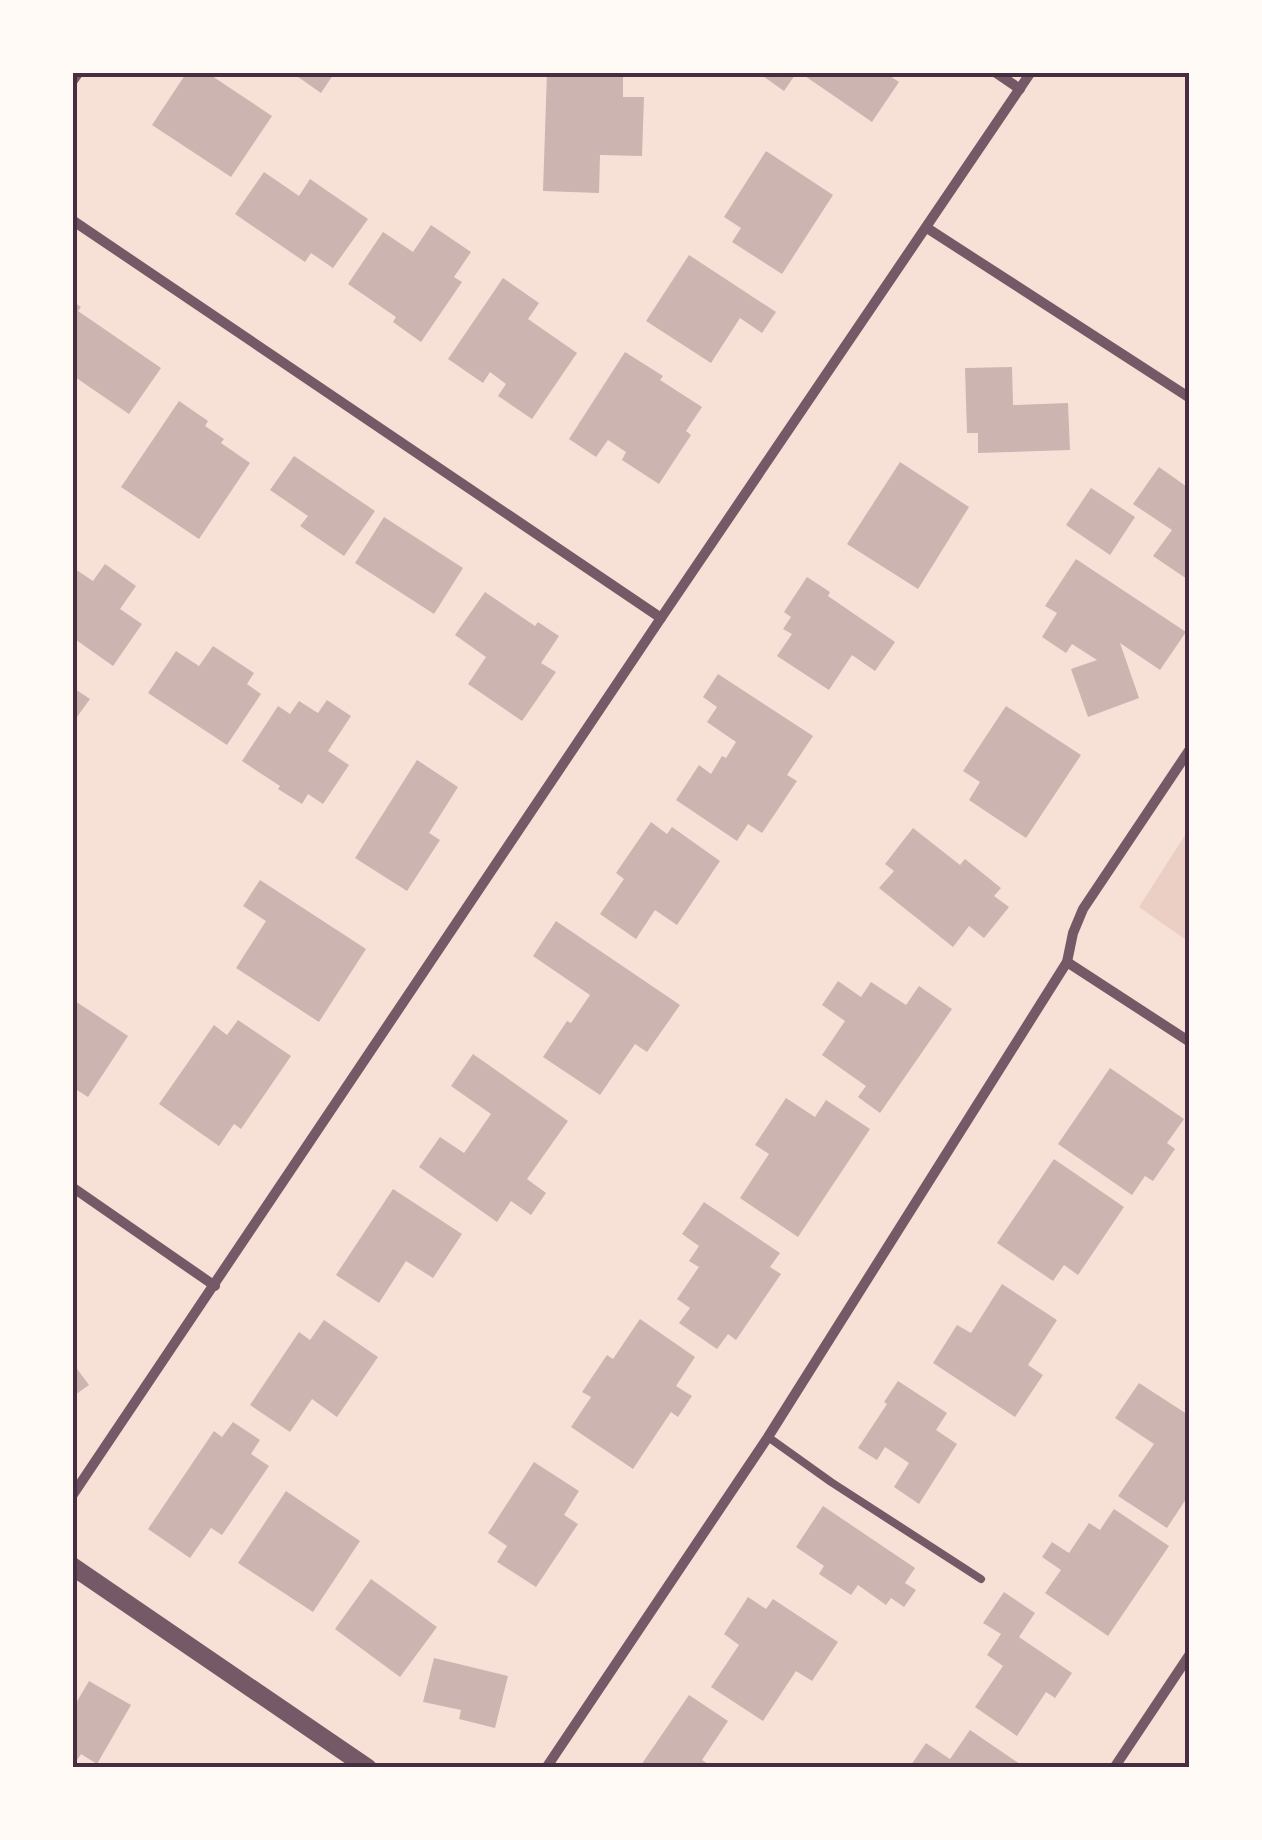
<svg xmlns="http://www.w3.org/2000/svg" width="1262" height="1840" font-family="Quicksand,sans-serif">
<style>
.green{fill:#ebcfc5}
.building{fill:#ccb4b1}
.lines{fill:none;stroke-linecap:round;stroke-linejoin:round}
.service{stroke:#755966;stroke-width:8}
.minor{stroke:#755966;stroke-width:10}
.tertiary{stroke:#755966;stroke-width:18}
.neatline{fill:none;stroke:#4a2c40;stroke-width:4}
</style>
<rect width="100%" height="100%" fill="#f7e1d7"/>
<path class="green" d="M1189 829V942L1139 907Z"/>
<g class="building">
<path d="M187 72H206L272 116 231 177 152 125Z"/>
<path d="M291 72H335L321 93Z"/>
<path d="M547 72H623V97H644L642 156 600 155 599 193 543 191Z"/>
<path d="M757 72H797L784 91Z"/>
<path d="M799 72H884L899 82 872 122Z"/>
<path d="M766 151 833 195 782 274 732 242 741 228 724 217Z"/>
<path d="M264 172 299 196 310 179 368 219 333 268 311 253 305 262 235 214Z"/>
<path d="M431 225 471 252 454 277 462 282 421 342 393 322 396 317 348 284 383 232 413 252Z"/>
<path d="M689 255 776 312 762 333 740 318 711 363 646 321Z"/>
<path d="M503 278 539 303 528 319 577 353 532 419 498 396 506 384 490 372 483 383 448 359Z"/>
<path d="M72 301 81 307 78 311 161 368 129 414 72 375Z"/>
<path d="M625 352 663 376 660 380 702 407 686 431 691 435 659 484 622 460 626 452 608 440 596 457 569 439Z"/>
<path d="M1012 367 1013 405 1068 403 1070 450 978 453V433H967L965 368Z"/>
<path d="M179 401 208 421 205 426 224 439 221 443 250 463 199 539 121 487Z"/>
<path d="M294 456 375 511 344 556 300 526 308 516 270 490Z"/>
<path d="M900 462 969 507 918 589 847 544Z"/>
<path d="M1159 467 1190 489V581L1153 556 1172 530 1133 504Z"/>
<path d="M1091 488 1135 517 1110 555 1066 525Z"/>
<path d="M384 517 463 568 434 614 355 563Z"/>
<path d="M1076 559 1186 632 1160 670 1120 643 1139 698 1088 717 1071 669 1097 660 1072 644 1066 653 1042 637 1057 613 1045 606Z"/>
<path d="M105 564 136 586 120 609 142 624 113 666 72 637V567L93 581Z"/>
<path d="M807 577 830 592 828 596 895 642 875 671 852 655 829 690 777 656 792 634 783 629 791 617 784 612Z"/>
<path d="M485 592 535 626 538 622 559 636 541 663 556 672 522 721 468 684 486 657 455 635Z"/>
<path d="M213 646 254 673 247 684 261 694 227 745 148 693 176 651 199 666Z"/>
<path d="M718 674 813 736 787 775 797 781 762 833 748 824 737 841 676 800 699 765 711 774 722 756 726 758 736 742 707 722 717 707 703 697Z"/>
<path d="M72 687 90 699 72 724Z"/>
<path d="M327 700 351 716 328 751 349 765 323 804 308 794 302 804 278 789 280 786 242 761 278 706 290 714 299 701 318 713Z"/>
<path d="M1006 706 1081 755 1026 838 969 800 980 782 963 771Z"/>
<path d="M417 760 458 787 429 833 440 840 407 891 355 858Z"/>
<path d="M651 822 667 834 672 827 720 861 677 925 655 910 636 939 600 914 624 879 616 873Z"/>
<path d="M913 828 960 865 965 859 1001 888 994 896 1009 907 984 938 969 926 953 947 879 888 894 871 885 864Z"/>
<path d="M260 880 366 949 319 1022 236 968 266 921 243 906Z"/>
<path d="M556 921 680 1005 647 1052 635 1044 600 1095 543 1057 567 1021 571 1023 590 995 533 956Z"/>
<path d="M838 981 861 997 871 982 906 1005 919 986 952 1009 880 1113 858 1097 866 1086 822 1055 845 1021 822 1005Z"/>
<path d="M72 999 128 1036 88 1097 72 1087Z"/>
<path d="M238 1020 291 1056 241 1129 234 1124 219 1146 159 1104 214 1025 227 1035Z"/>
<path d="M473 1054 568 1121 527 1179 546 1193 531 1215 511 1201 497 1222 419 1167 440 1137 464 1153 491 1114 451 1086Z"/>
<path d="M1110 1068 1184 1119 1167 1143 1175 1149 1153 1181 1145 1176 1132 1195 1058 1144Z"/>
<path d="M786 1098 815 1117 826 1100 870 1129 798 1237 740 1198 769 1154 755 1145Z"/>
<path d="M1054 1159 1124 1207 1078 1275 1064 1265 1053 1281 997 1243Z"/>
<path d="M393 1189 462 1234 433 1278 406 1261 379 1303 336 1275Z"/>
<path d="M704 1202 780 1253 770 1267 781 1274 736 1340 728 1334 717 1349 679 1323 690 1308 677 1299 699 1267 689 1261 699 1246 682 1234Z"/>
<path d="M1002 1284 1057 1320 1028 1365 1043 1375 1015 1417 933 1363 957 1325 971 1333Z"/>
<path d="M640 1319 695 1357 676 1386 692 1396 678 1417 671 1412 633 1469 571 1427 591 1397 582 1392 607 1355 613 1359Z"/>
<path d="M324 1320 378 1357 337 1417 312 1399 290 1432 250 1405 299 1332 310 1340Z"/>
<path d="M72 1362 89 1385 72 1397Z"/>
<path d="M898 1381 947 1413 936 1430 957 1444 919 1504 894 1487 909 1463 885 1447 877 1460 858 1448 887 1404 884 1402Z"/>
<path d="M1139 1383 1190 1416V1497L1188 1496 1167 1528 1118 1496 1154 1444 1115 1418Z"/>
<path d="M233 1422 260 1440 251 1454 269 1466 222 1535 211 1528 190 1558 148 1529 214 1431 222 1437Z"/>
<path d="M534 1462 579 1491 564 1515 578 1524 536 1587 497 1562 507 1546 488 1533Z"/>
<path d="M286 1491 360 1541 313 1612 238 1563Z"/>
<path d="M823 1506 915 1568 905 1583 916 1590 904 1607 891 1598 886 1605 858 1585 851 1595 819 1574 824 1566 796 1547Z"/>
<path d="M1114 1509 1169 1546 1108 1636 1045 1593 1061 1570 1042 1557 1052 1542 1069 1553 1089 1523 1100 1530Z"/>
<path d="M371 1579 437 1627 400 1677 335 1629Z"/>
<path d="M1004 1592 1035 1613 1019 1637 1072 1673 1055 1698 1046 1692 1017 1736 975 1707 1003 1666 987 1655 1001 1634 983 1623Z"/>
<path d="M748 1597 766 1609 773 1599 838 1642 812 1681 796 1671 763 1721 711 1687 739 1645 724 1634Z"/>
<path d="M434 1658 508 1676 495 1728 459 1719 461 1710 423 1702Z"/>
<path d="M89 1681 131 1705 97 1764 81 1754 72 1768V1710Z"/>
<path d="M689 1695 728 1721 702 1760 714 1768H639Z"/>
<path d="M970 1730 1020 1764 1018 1768H909L926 1743 950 1759Z"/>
</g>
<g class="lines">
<path class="service" d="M768 1437 831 1482 981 1579"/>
<g class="minor">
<path d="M995 72 1020 89"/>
<path d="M72 82 79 72"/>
<path d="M72 220 661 618"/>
<path d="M927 228 1190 398"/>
<path d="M1067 962 1190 1042"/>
<path d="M72 1187 215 1286"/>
<path d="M72 1496 661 618 1031 72"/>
<path d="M546 1768 768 1437 1067 962 1073 933 1083 909 1190 749"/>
<path d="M1114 1768 1190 1654"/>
</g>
<path class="tertiary" d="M72 1566 368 1768"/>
</g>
<rect width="1262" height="1840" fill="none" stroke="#fffaf5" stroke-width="150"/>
<rect x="75" y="75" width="1112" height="1690" class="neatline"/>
</svg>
